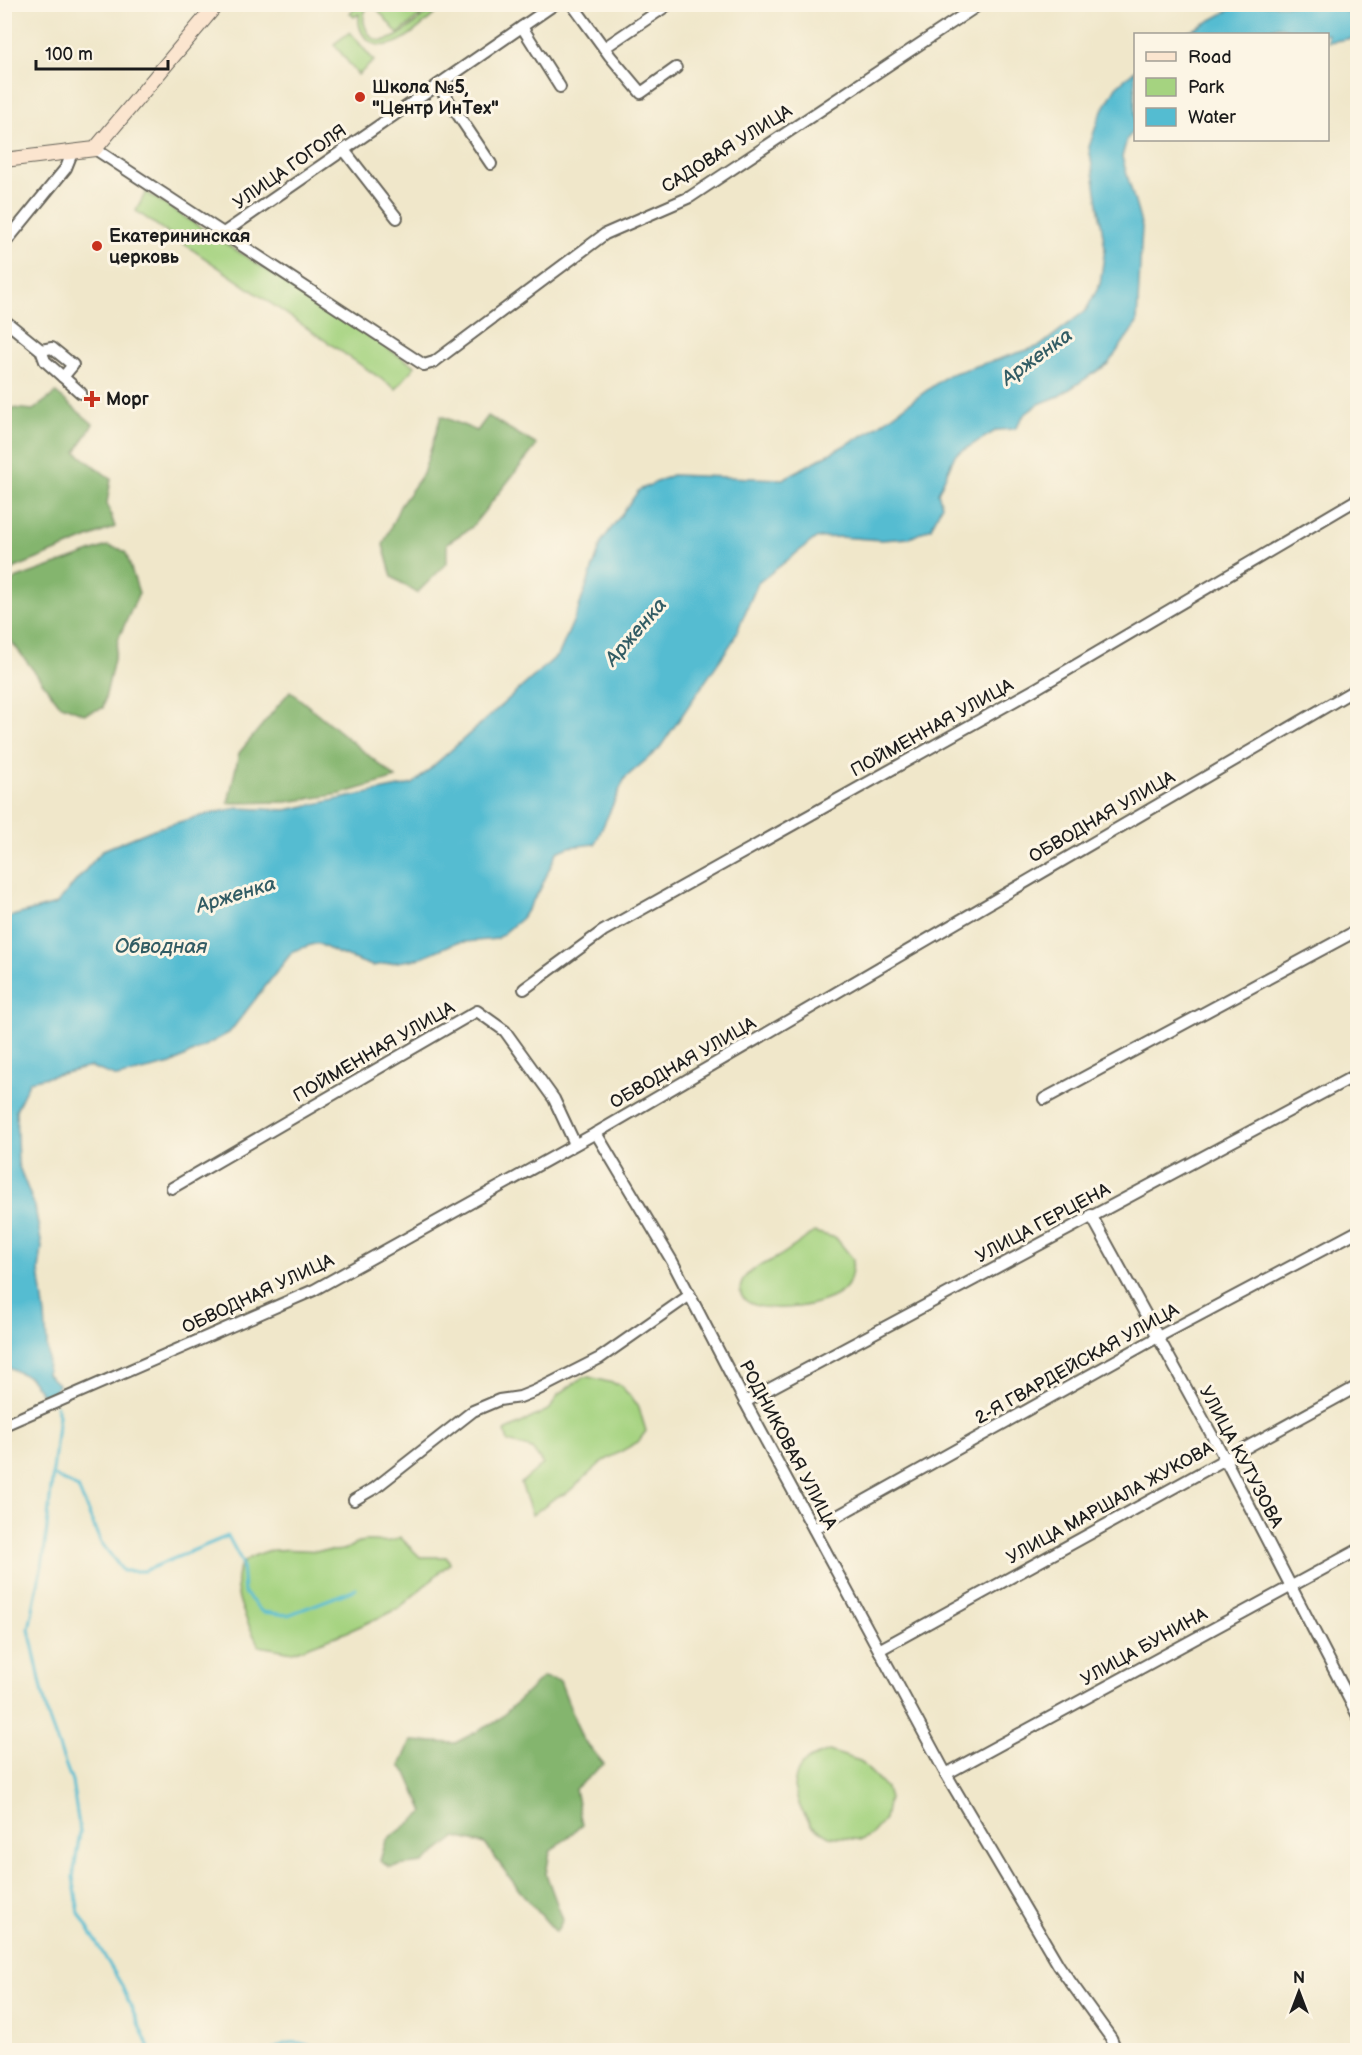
<svg xmlns="http://www.w3.org/2000/svg" width="1362" height="2055" font-family="'Balsamiq Sans',sans-serif">
<style>
.green{fill:#a5d380;stroke:#60784e;stroke-width:1.5}
.forest{fill:#84b56e;stroke:#506845;stroke-width:1.5}
.water{fill:#54bcd1;stroke:#386c76;stroke-width:1.5}
.lines{fill:none;stroke-linecap:round;stroke-linejoin:round}
.stream{stroke:#54bcd1;stroke-width:3}
.street-casing{stroke:#666359;stroke-width:14}
.secondary-casing{stroke:#666359;stroke-width:16}
.street{stroke:#fff;stroke-width:10}
.secondary{stroke:#fbe5cf;stroke-width:14}
.poi-dot{fill:#c8321e;stroke:#fcf5e5;stroke-width:2}
.labels{text-anchor:middle;dominant-baseline:central;stroke-width:6;stroke-linejoin:round;paint-order:stroke}
.poi-label{font-size:18px;font-weight:bold;fill:#1c1c1c;stroke:#fcf5e5;text-anchor:start}
.street-label{font-size:18px;fill:#1c1c1c;stroke:#fcf5e5}
.water-label{font-size:20px;font-style:italic;fill:#325c64;stroke:#fcf5e5}
</style>
<rect width="100%" height="100%" fill="#fcf5e5"/>
<filter id="ink" filterUnits="userSpaceOnUse"><feTurbulence type="fractalNoise" baseFrequency=".0167" numOctaves="2"/><feDisplacementMap in="SourceGraphic" scale="12" xChannelSelector="R" yChannelSelector="G"/><feConvolveMatrix kernelMatrix="1 2 1 2 8 2 1 2 1" color-interpolation-filters="sRGB"/></filter>
<filter id="wash" filterUnits="userSpaceOnUse"><feTurbulence type="fractalNoise" baseFrequency=".008" numOctaves="4" result="noise"/><feDisplacementMap in="SourceGraphic" scale="24" xChannelSelector="R" yChannelSelector="G"/><feGaussianBlur stdDeviation="1.35" result="paint"/><feColorMatrix in="noise" values="0 0 0 0 0 0 0 0 0 0 0 0 0 0 0 0 0 1.4 0 .05"/><feComposite in="paint" operator="in"/></filter>
<g filter="url(#wash)">
<rect width="100%" height="100%" fill="#f0e7ca"/>
<g class="green">
<path d="M360 5H369C364 11 362 18 365 26 378 64 421 17 436 5H445C426 20 393 60 368 40 360 33 358 23 359 14L354 17 350 13Z"/>
<path d="M374 5H433L398 34Z"/>
<path d="M350 32 374 61 358 75 334 44Z"/>
<path d="M146 192 415 366 396 389 136 211Z"/>
<path d="M814 1232 836 1238 853 1259C852 1267 852 1279 847 1286 829 1313 716 1321 745 1277 752 1267 766 1264 776 1258 789 1251 801 1241 814 1232Z"/>
<path d="M583 1377H589L620 1385 638 1405 646 1431 638 1442 602 1462 567 1493 556 1497 532 1515 521 1483 543 1464 532 1449 508 1442 505 1431 550 1409 558 1395Z"/>
<path d="M400 1537 420 1557H447L450 1563 398 1609 347 1632 293 1652 259 1646C247 1622 217 1568 256 1555 262 1553 268 1550 274 1550 297 1548 321 1553 343 1550 349 1549 354 1543 360 1542 373 1538 388 1546 400 1537Z"/>
<path d="M829 1751 860 1761 886 1788 889 1798 885 1819 871 1835 861 1840 829 1836 811 1825 800 1807 794 1787 796 1776 801 1766 809 1759Z"/>
</g>
<g class="forest">
<path d="M56 393 93 424 76 452 111 479 107 503 115 527 15 568 5 575V418L12 408 33 410Z"/>
<path d="M441 416 477 431 488 416 537 445 471 528 447 543V563L417 593 392 577 383 545 400 506 423 474Z"/>
<path d="M107 546 120 549 126 553 139 593 119 637 103 708 84 714 59 704 5 633V589L15 579Z"/>
<path d="M290 691 396 778 341 794 286 802 228 803 239 753Z"/>
<path d="M543 1677 560 1681 582 1738 604 1764 575 1789 582 1825 550 1852 546 1874 563 1920 556 1932 519 1890 485 1844 456 1837 423 1863 389 1867 380 1861 386 1841 424 1812 407 1773 400 1766 411 1741 455 1743 496 1722Z"/>
</g>
<g class="water">
<path d="M1239 5H1333L1349 13H1356L1353 38 1328 42V34H1301L1278 26 1259 34H1185Z"/>
<path d="M1135 70V130L1127 139 1122 157 1142 227 1137 323 1108 364 1059 396 1039 404 1024 415 1015 429 997 430 955 455 938 493 942 505 931 528 910 538 881 540 839 537 816 538 758 583 733 641 659 749 625 778 595 844 569 847 557 852 540 890 522 918 497 939 455 943 417 959 372 966 337 953 317 943 293 951 229 1033 171 1064 117 1077 91 1067 30 1081 16 1110 18 1164 35 1207 42 1247 39 1270 45 1316 48 1358 47 1374 58 1384 54 1395H43L29 1377 9 1368 4 1362 5 918 56 904 103 850 154 829 208 814 238 808 286 810 413 784 559 654 578 610 602 541 639 490 672 475 783 479 871 431 948 375 1040 346 1086 310 1100 284 1105 248 1089 147 1099 117 1116 87Z"/>
</g>
<g class="lines">
<g class="stream">
<path d="M56 1406 59 1415 44 1555 29 1629 48 1717 72 1782 80 1832 73 1877 79 1913 121 1984 150 2050"/>
<path d="M54 1476 78 1488 100 1541 123 1571H144L228 1536 242 1562 244 1592 262 1612 288 1615 356 1589"/>
<path d="M274 2050C289 2038 303 2042 319 2050"/>
</g>
</g>
</g>
<g filter="url(#ink)">
<g class="lines">
<g class="street-casing">
<g id="street">
<path d="M572 4 610 56 641 93 676 68"/>
<path d="M522 27 560 87"/>
<path d="M604 48 669 4"/>
<path d="M438 85 491 164"/>
<path d="M95 149 424 365 434 362 605 234 690 197 980 4"/>
<path d="M344 150 397 218"/>
<path d="M222 234 555 4"/>
<path d="M4 244 66 168 72 153"/>
<path d="M4 320 41 350 45 361 81 393"/>
<path d="M41 350 52 348 73 365 63 377"/>
<path d="M524 989 603 931 1037 688 1358 499"/>
<path d="M1044 1099 1358 930"/>
<path d="M596 1133 672 1261 745 1402 946 1774 1059 1966 1111 2038 1116 2050"/>
<path d="M172 1188 477 1011 505 1031 554 1099 575 1144"/>
<path d="M1091 1215 1225 1459 1358 1716"/>
<path d="M745 1402 1358 1074"/>
<path d="M4 1425 314 1290 596 1133 1358 688"/>
<path d="M354 1500 375 1488 473 1411 499 1400 520 1397 535 1391 600 1358 690 1295"/>
<path d="M814 1529 1158 1337 1358 1231"/>
<path d="M879 1650 1358 1386"/>
<path d="M946 1774 1358 1550"/>
</g>
</g>
<g class="secondary-casing">
<path id="secondary" d="M4 160 95 149 217 4"/>
</g>
<use href="#street" class="street"/>
<use href="#secondary" class="secondary"/>
</g>
</g>
<g class="poi-dot">
<circle cx="360" cy="97" r="6"/>
<circle cx="97" cy="246" r="6"/>
<path d="M89 390h6v6h6v6h-6v6h-6v-6h-6v-6h6z"/>
</g>
<g class="labels">
<g class="poi-label">
<text x="372" y="87">Школа №5,<tspan x="372" dy="21">"Центр ИнТех"</tspan></text>
<text x="109" y="236">Екатерининская<tspan x="109" dy="21">церковь</tspan></text>
<text x="106" y="399">Морг</text>
</g>
<g class="street-label">
<text transform="translate(727 149) rotate(-32)">САДОВАЯ УЛИЦА</text>
<text transform="translate(290 167) rotate(-35)">УЛИЦА ГОГОЛЯ</text>
<text transform="translate(932 728) rotate(-29)">ПОЙМЕННАЯ УЛИЦА</text>
<text transform="translate(1102 817) rotate(-30)">ОБВОДНАЯ УЛИЦА</text>
<text transform="translate(374 1052) rotate(-30)">ПОЙМЕННАЯ УЛИЦА</text>
<text transform="translate(683 1063) rotate(-30)">ОБВОДНАЯ УЛИЦА</text>
<text transform="translate(1043 1223) rotate(-28)">УЛИЦА ГЕРЦЕНА</text>
<text transform="translate(258 1294) rotate(-25)">ОБВОДНАЯ УЛИЦА</text>
<text transform="translate(1077 1364) rotate(-29)">2-Я ГВАРДЕЙСКАЯ УЛИЦА</text>
<text transform="translate(788 1445) rotate(62)">РОДНИКОВАЯ УЛИЦА</text>
<text transform="translate(1241 1457) rotate(62)">УЛИЦА КУТУЗОВА</text>
<text transform="translate(1110 1503) rotate(-29)">УЛИЦА МАРШАЛА ЖУКОВА</text>
<text transform="translate(1144 1647) rotate(-29)">УЛИЦА БУНИНА</text>
</g>
<g class="water-label">
<text transform="translate(1037 357) rotate(-36)">Арженка</text>
<text transform="translate(636 632) rotate(-49)">Арженка</text>
<text transform="translate(236 895) rotate(-17)">Арженка</text>
<text x="161" y="947">Обводная</text>
</g>
</g>
<rect width="1362" height="2055" fill="none" stroke="#fcf5e5" stroke-width="24"/>
<rect x="1134" y="33" width="195" height="108" fill="#fcf5e5" stroke="#a29e95" stroke-width="1.5"/>
<rect x="1146" y="52" width="30" height="9" fill="#fbe5cf" stroke="#a29e95" stroke-width="1.5"/>
<text x="1188" y="63" font-size="18" fill="#1c1c1c">Road</text>
<rect x="1146" y="78" width="30" height="18" fill="#a5d380" stroke="#a29e95" stroke-width="1.5"/>
<text x="1188" y="93" font-size="18" fill="#1c1c1c">Park</text>
<rect x="1146" y="108" width="30" height="18" fill="#54bcd1" stroke="#a29e95" stroke-width="1.5"/>
<text x="1188" y="123" font-size="18" fill="#1c1c1c">Water</text>
<g transform="translate(1299 1992)" stroke="#fcf5e5" stroke-width="4.5" paint-order="stroke">
<path d="M0-4.5L10 22L0 15L-10 22Z" fill="#1c1c1c"/>
<text y="-9" font-size="16" font-weight="bold" text-anchor="middle" fill="#1c1c1c">N</text>
</g>
<path d="M36 60v9h132v-9" fill="none" stroke="#1c1c1c" stroke-width="3"/>
<text x="45" y="60" font-size="18" fill="#1c1c1c" stroke="#fcf5e5" stroke-width="4.5" paint-order="stroke">100 m</text>
</svg>
